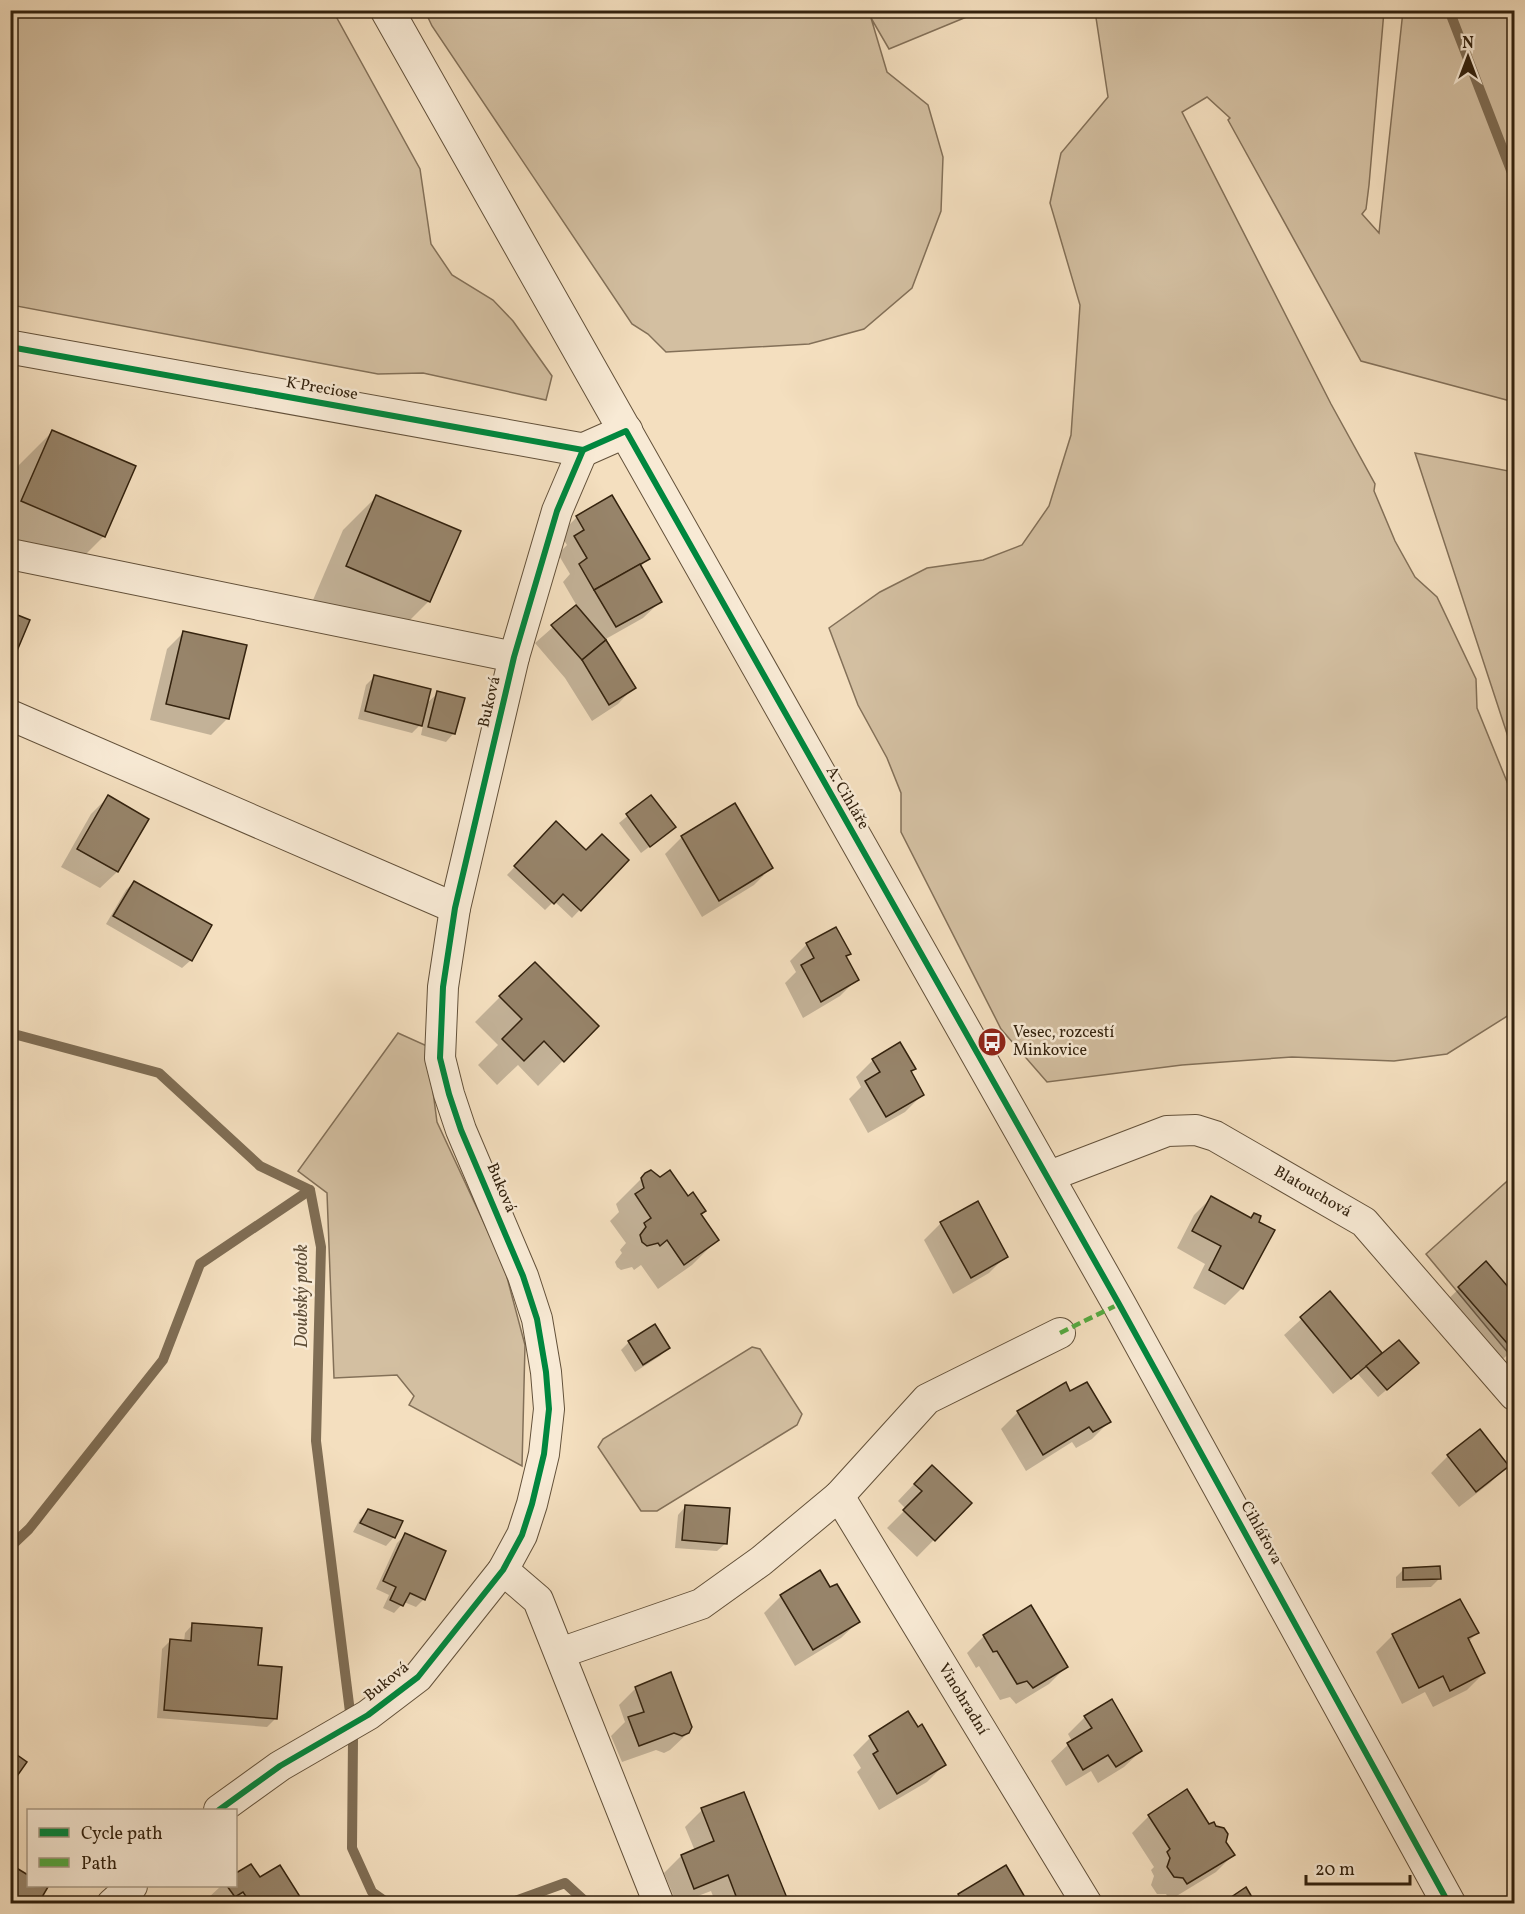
<svg xmlns="http://www.w3.org/2000/svg" width="1525" height="1914" font-family="Vollkorn,serif">
<style>
.green{fill:#d3bfa1;stroke:#837058;stroke-width:1.5}
.shadow{fill:#0003}
.lines{fill:none;stroke-linecap:round;stroke-linejoin:round}
.stream{stroke:#7f6d54;stroke-width:10}
.building{fill:#97846a;stroke:#33220e;stroke-width:1.5}
.minor-casing{stroke:#63513a;stroke-width:32}
.tertiary-casing{stroke:#63513a;stroke-width:35}
.minor{stroke:#f8ead5;stroke-width:30}
.tertiary{stroke:#f8ead5;stroke-width:33}
.quiet{stroke:#54aa41;stroke-width:4.5;stroke-dasharray:9 4.5;stroke-linecap:butt}
.cycleway-casing{stroke:#f8ead5;stroke-width:10}
.cycleway{stroke:#00873e;stroke-width:6}
.labels{text-anchor:middle;dominant-baseline:central;stroke-width:5;stroke-linejoin:round;paint-order:stroke}
.street-label{font-size:16px;fill:#33220e;stroke:#f8ead5}
.poi-label{font-size:16px;fill:#33220e;stroke:#f8ead5;text-anchor:start}
.water-label{font-size:18px;font-style:italic;fill:#5f4e37;stroke:#f8ead5}
</style>
<rect width="100%" height="100%" fill="#f4dfbf"/>
<filter id="stains"><feTurbulence type="fractalNoise" baseFrequency=".00333" numOctaves="4"/><feColorMatrix values="0 0 0 0 .2 0 0 0 0 .09 0 0 0 0 .02 0 0 0 .5 -.17"/></filter>
<radialGradient id="worn" r=".72"><stop offset=".6" stop-color="#630" stop-opacity="0"/><stop offset="1" stop-color="#630" stop-opacity=".3"/></radialGradient>
<g class="green">
<path d="M10 11H333L420 169 431 244 452 275 493 300 513 321 552 376 546 400 423 373 378 374 11 305Z"/>
<path d="M425 11H981L889 49 871 18 887 72 928 105 943 157 941 211 912 288 864 329 809 344 666 352 648 334 632 324 432 26Z"/>
<path d="M1095 11H1384L1369 185 1366 209 1362 214 1379 233 1403 11H1514V402L1361 361 1228 120 1230 118 1207 97 1182 112 1331 404 1375 484 1374 491 1395 541 1415 577 1437 597 1476 679 1477 708 1514 799V1007L1509 1015 1447 1054 1394 1061 1292 1057 1182 1065 1047 1082 1001 1029 901 832V793L887 758 858 705 829 628 880 592 927 568 983 560 1022 545 1049 506 1071 435 1080 305 1050 203 1061 153 1108 97Z"/>
<path d="M1415 453 1514 472V755Z"/>
<path d="M398 1033 427 1046 437 1122 504 1266 525 1345 522 1466 409 1405 414 1396 397 1375 334 1378 327 1193 298 1171Z"/>
<path d="M1514 1175V1360L1426 1254Z"/>
<path d="M752 1347 760 1349 802 1414 797 1425 657 1511H641L598 1447 603 1439Z"/>
</g>
<g class="shadow">
<path d="M52 432 134 467 104 536 70 570 10 544V484L19 465Z"/>
<path d="M377 496 459 532 429 601 395 635 313 600 343 530Z"/>
<path d="M612 497 648 559 640 567 660 602 643 618 604 640 634 687 618 704 592 721 565 678 535 643 577 606 563 582 570 574 558 554 567 545 560 534 577 517Z"/>
<path d="M184 632 228 718 211 735 150 720 167 649Z"/>
<path d="M374 677 425 705 438 693 454 733 446 742 421 735 424 721 412 733 358 719 366 685Z"/>
<path d="M108 797 147 819 117 872 100 888 61 867 91 814Z"/>
<path d="M651 797 665 835 641 853 619 823Z"/>
<path d="M556 823 586 852 627 860 572 918 554 901 545 910 507 875Z"/>
<path d="M682 837 771 868 754 885 702 917 665 854Z"/>
<path d="M134 882 191 960 182 968 106 924 126 890Z"/>
<path d="M807 944 849 953 845 957 857 979 840 996 803 1018 785 983 796 972 790 961Z"/>
<path d="M500 997 597 1026 538 1086 518 1065 497 1085 478 1065 498 1045 475 1022Z"/>
<path d="M873 1060 914 1069 910 1073 922 1095 905 1112 868 1133 849 1099 861 1087 856 1077Z"/>
<path d="M646 1174 700 1215 717 1240 692 1265 658 1289 641 1265 634 1270 632 1267 621 1270 617 1267 615 1262 622 1253 620 1250 626 1243 610 1221 619 1212 616 1204Z"/>
<path d="M1211 1198 1273 1231 1242 1288 1225 1305 1193 1288 1205 1264 1177 1248 1194 1215Z"/>
<path d="M941 1223 1006 1256 989 1273 953 1294 924 1240Z"/>
<path d="M1486 1263 1514 1297V1349L1495 1366 1442 1305Z"/>
<path d="M1330 1293 1382 1355 1409 1371 1378 1397 1358 1374 1333 1394 1284 1335Z"/>
<path d="M629 1342 668 1348 660 1356 635 1372 621 1350Z"/>
<path d="M1065 1384 1070 1393 1109 1422 1092 1439 1076 1448 1072 1442 1026 1471 1001 1429 1018 1412Z"/>
<path d="M1480 1431 1507 1466 1490 1483 1459 1507 1431 1473 1448 1456Z"/>
<path d="M915 1483 970 1503 917 1557 887 1528 906 1509 898 1501Z"/>
<path d="M686 1506 726 1543 717 1551 675 1548 678 1515Z"/>
<path d="M368 1511 394 1537 386 1546 353 1532 360 1519Z"/>
<path d="M405 1535 424 1599 416 1607 404 1602 394 1613 383 1608 389 1595 376 1589 397 1543Z"/>
<path d="M1404 1569 1439 1579 1431 1587 1396 1588V1577Z"/>
<path d="M830 1589 858 1622 841 1638 795 1666 764 1613 781 1596Z"/>
<path d="M1030 1607 1066 1667 1049 1684 1016 1704 1010 1697 1000 1700 979 1666 976 1668 967 1653 984 1636Z"/>
<path d="M193 1624 257 1666 276 1718 267 1727 157 1718 162 1649 170 1641 184 1642 185 1633Z"/>
<path d="M1477 1633 1468 1642 1484 1673 1467 1690 1433 1707 1425 1692 1402 1704 1376 1652 1393 1635Z"/>
<path d="M636 1688 688 1733 670 1750 664 1753 656 1750 622 1762 611 1736 625 1722 619 1705Z"/>
<path d="M908 1713 944 1765 927 1782 879 1810 857 1772 861 1768 853 1755 870 1738Z"/>
<path d="M1085 1717 1141 1751 1124 1767 1098 1783 1091 1771 1066 1786 1051 1761 1072 1741 1068 1734Z"/>
<path d="M702 1810 786 1898 780 1904H716L711 1891 677 1904 664 1873 681 1856 695 1851 685 1827Z"/>
<path d="M1149 1816 1215 1828 1233 1855 1216 1872 1170 1900 1166 1894H1157L1151 1885 1154 1876 1151 1870 1154 1867 1132 1833Z"/>
<path d="M10 1866 28 1877V1886L46 1887 36 1904H10Z"/>
<path d="M250 1866 259 1880 302 1903 211 1904 208 1898 221 1886H236V1875Z"/>
<path d="M959 1895 1027 1904H951Z"/>
</g>
<g class="lines">
<g class="stream">
<path d="M1449 10 1514 178"/>
<path d="M10 1033 159 1073 260 1166 310 1190 321 1247 316 1441 350 1712"/>
<path d="M10 1547 29 1529 163 1360 200 1264 310 1190"/>
<path d="M353 1739 352 1848 372 1892 389 1904"/>
<path d="M507 1904 565 1883 588 1904"/>
</g>
</g>
<g class="building">
<path d="M52 430 136 466 105 537 21 501Z"/>
<path d="M376 495 461 531 430 602 346 566Z"/>
<path d="M612 495 650 559 594 590 579 564 587 558 574 536 584 530 576 516Z"/>
<path d="M640 564 662 602 616 627 594 590Z"/>
<path d="M576 605 606 640 582 660 551 625Z"/>
<path d="M10 612 30 620 14 658 10 656Z"/>
<path d="M183 631 247 645 229 719 166 704Z"/>
<path d="M606 640 636 688 609 705 582 660Z"/>
<path d="M374 675 431 689 422 726 365 711Z"/>
<path d="M437 691 465 698 455 734 428 727Z"/>
<path d="M108 795 149 819 118 872 77 849Z"/>
<path d="M651 795 676 827 650 847 626 814Z"/>
<path d="M735 803 773 868 719 901 681 836Z"/>
<path d="M556 821 586 850 602 834 629 860 581 911 563 894 554 904 514 866Z"/>
<path d="M134 881 212 925 192 961 113 916Z"/>
<path d="M836 927 851 954 846 956 859 980 821 1002 801 965 814 958 806 943Z"/>
<path d="M535 962 599 1026 564 1062 544 1041 524 1061 502 1039 522 1019 499 996Z"/>
<path d="M900 1042 916 1069 911 1071 924 1095 886 1117 865 1081 880 1072 872 1059Z"/>
<path d="M651 1170 660 1177 670 1170 688 1196 693 1192 706 1211 701 1214 719 1240 684 1265 667 1240 660 1246 658 1243 647 1246 642 1242 640 1235 646 1227 644 1223 651 1218 635 1194 644 1188 641 1178 645 1173Z"/>
<path d="M1211 1196 1251 1218 1254 1213 1261 1216 1259 1222 1275 1230 1243 1289 1209 1270 1221 1246 1192 1231Z"/>
<path d="M978 1201 1008 1257 971 1278 940 1222Z"/>
<path d="M1486 1261 1514 1294V1349L1513 1350 1458 1287Z"/>
<path d="M1330 1291 1382 1353 1351 1379 1300 1317Z"/>
<path d="M655 1324 670 1348 643 1365 628 1341Z"/>
<path d="M1399 1340 1419 1363 1387 1390 1366 1366Z"/>
<path d="M1066 1382 1070 1391 1087 1382 1111 1422 1093 1432 1089 1427 1043 1455 1017 1411Z"/>
<path d="M1480 1429 1509 1466 1476 1492 1447 1455Z"/>
<path d="M932 1465 972 1503 935 1541 903 1510 922 1491 914 1484Z"/>
<path d="M685 1505 730 1508 727 1544 682 1540Z"/>
<path d="M368 1509 403 1521 395 1538 360 1523Z"/>
<path d="M405 1533 446 1551 425 1600 410 1593 403 1606 390 1600 396 1587 383 1581Z"/>
<path d="M1440 1566 1441 1579 1403 1580V1568Z"/>
<path d="M820 1570 830 1587 837 1584 860 1622 813 1650 780 1595Z"/>
<path d="M1460 1599 1479 1633 1468 1638 1485 1673 1450 1691 1443 1676 1419 1688 1392 1634Z"/>
<path d="M1031 1605 1068 1667 1033 1688 1027 1681 1017 1684 997 1651 993 1652 983 1635Z"/>
<path d="M192 1623 262 1628 258 1665 282 1667 277 1719 164 1710 170 1639 191 1641Z"/>
<path d="M671 1672 692 1727 689 1733 682 1736 674 1733 639 1746 628 1717 644 1712 635 1687Z"/>
<path d="M1112 1699 1142 1751 1116 1767 1108 1755 1083 1770 1067 1743 1092 1728 1084 1716Z"/>
<path d="M908 1711 918 1727 922 1724 946 1765 897 1794 873 1754 878 1751 869 1736Z"/>
<path d="M10 1750 27 1762 10 1786Z"/>
<path d="M1187 1789 1209 1824 1214 1822 1216 1826 1224 1828 1228 1834 1226 1842 1235 1855 1187 1884 1183 1878 1174 1877 1167 1867 1170 1858 1167 1852 1170 1849 1148 1815Z"/>
<path d="M744 1792 787 1898 774 1904H739L728 1875 694 1889 681 1855 714 1841 701 1808Z"/>
<path d="M10 1864 28 1875V1886L48 1887 38 1904H21L10 1897Z"/>
<path d="M251 1864 260 1877 280 1865 304 1903 251 1904 243 1892 235 1897 227 1886H236V1873Z"/>
<path d="M1006 1865 1029 1904H963L958 1894Z"/>
<path d="M1246 1887 1256 1904H1221Z"/>
</g>
<g class="lines">
<g class="minor-casing">
<g id="minor">
<path d="M10 554 514 657"/>
<path d="M10 715 455 908"/>
<path id="s1" d="M1047 1177 1167 1131 1196 1130 1215 1136 1364 1222 1514 1395"/>
<path id="s2" d="M839 1496 1087 1904"/>
<path d="M503 1570 538 1600 659 1904"/>
<path d="M560 1653 701 1604 761 1561 839 1496 927 1399 1060 1333"/>
<path d="M219 1810 280 1766 368 1715 418 1677 503 1570 522 1535 532 1504 544 1454 549 1409 546 1372 537 1319 523 1276 461 1130 449 1094 440 1058 443 987 455 908 514 657 557 511 583 450"/>
<path d="M112 1904 132 1886"/>
</g>
</g>
<g class="tertiary-casing">
<g id="tertiary">
<path d="M387 10 1119 1304 1449 1904"/>
<path d="M10 347 583 450 626 431"/>
</g>
</g>
<use href="#minor" class="minor"/>
<use href="#tertiary" class="tertiary"/>
<path class="quiet" d="M1060 1333 1119 1304"/>
<g class="cycleway-casing">
<g id="cycleway">
<path d="M10 347 583 450 626 431 1119 1304 1449 1904"/>
<path d="M219 1810 280 1766 368 1715 418 1677 503 1570 522 1535 532 1504 544 1454 549 1409 546 1372 537 1319 523 1276 461 1130 449 1094 440 1058 443 987 455 908 514 657 557 511 583 450"/>
</g>
</g>
<use href="#cycleway" class="cycleway"/>
</g>
<defs>
<g id="bus-disc" transform="scale(1.5)"><circle r="9.5" fill="#8f2418" stroke="#f8ead5"/><path d="M-5-6H5V4H4V6H2V4H-2V6H-4V4H-5ZM-3.5-4V0h7V-4ZM-3.5 1.2v1.5H-2V1.2ZM2 1.2v1.5H3.5V1.2Z" fill="#fff"/></g>
</defs>
<g fill-rule="evenodd">
<use href="#bus-disc" x="992" y="1042"/>
</g>
<g class="labels">
<g class="street-label">
<text transform="translate(322 389) rotate(10)">K Preciose</text>
<text transform="translate(490 702) rotate(-77)">Buková</text>
<text transform="translate(847 798) rotate(60)">A. Cihláře</text>
<text transform="translate(501 1188) rotate(67)">Buková</text>
<text stroke="none"><textPath href="#s1" startOffset="290">Blatouchová</textPath></text>
<text transform="translate(1261 1533) rotate(61)">Cihlářova</text>
<text transform="translate(387 1682) rotate(-39)">Buková</text>
<text stroke="none"><textPath href="#s2" startOffset="238">Vinohradní</textPath></text>
</g>
<g class="poi-label">
<text x="1013" y="1033">Vesec, rozcestí<tspan x="1013" dy="18">Minkovice</tspan></text>
</g>
<g class="water-label">
<text transform="translate(302 1296) rotate(-90)">Doubský potok</text>
</g>
</g>
<rect width="1525" height="1914" fill="none" stroke="#f4dfbf" stroke-width="36"/>
<rect x="12" y="12" width="1501" height="1890" fill="none" stroke="#33220e" stroke-width="3"/>
<rect x="18" y="18" width="1489" height="1878" fill="none" stroke="#33220e" stroke-width="1.5"/>
<rect x="27" y="1809" width="210" height="78" fill="#f8ead5" stroke="#a99a85" stroke-width="1.5"/>
<rect x="39" y="1828" width="30" height="9" fill="#00873e" stroke="#a99a85" stroke-width="1.5"/>
<text x="81" y="1839" font-size="18" fill="#33220e">Cycle path</text>
<rect x="39" y="1858" width="30" height="9" fill="#54aa41" stroke="#a99a85" stroke-width="1.5"/>
<text x="81" y="1869" font-size="18" fill="#33220e">Path</text>
<g transform="translate(1468 57)" stroke="#f8ead5" stroke-width="4.5" paint-order="stroke">
<path d="M0-4.5L10 22L0 15L-10 22Z" fill="#33220e"/>
<text y="-9" font-size="16" font-weight="bold" text-anchor="middle" fill="#33220e">N</text>
</g>
<path d="M1306 1875v9h104v-9" fill="none" stroke="#33220e" stroke-width="3"/>
<text x="1315" y="1875" font-size="18" fill="#33220e" stroke="#f8ead5" stroke-width="4.5" paint-order="stroke">20 m</text>
<rect width="100%" height="100%" filter="url(#stains)"/>
<rect width="100%" height="100%" fill="url(#worn)"/>
</svg>
